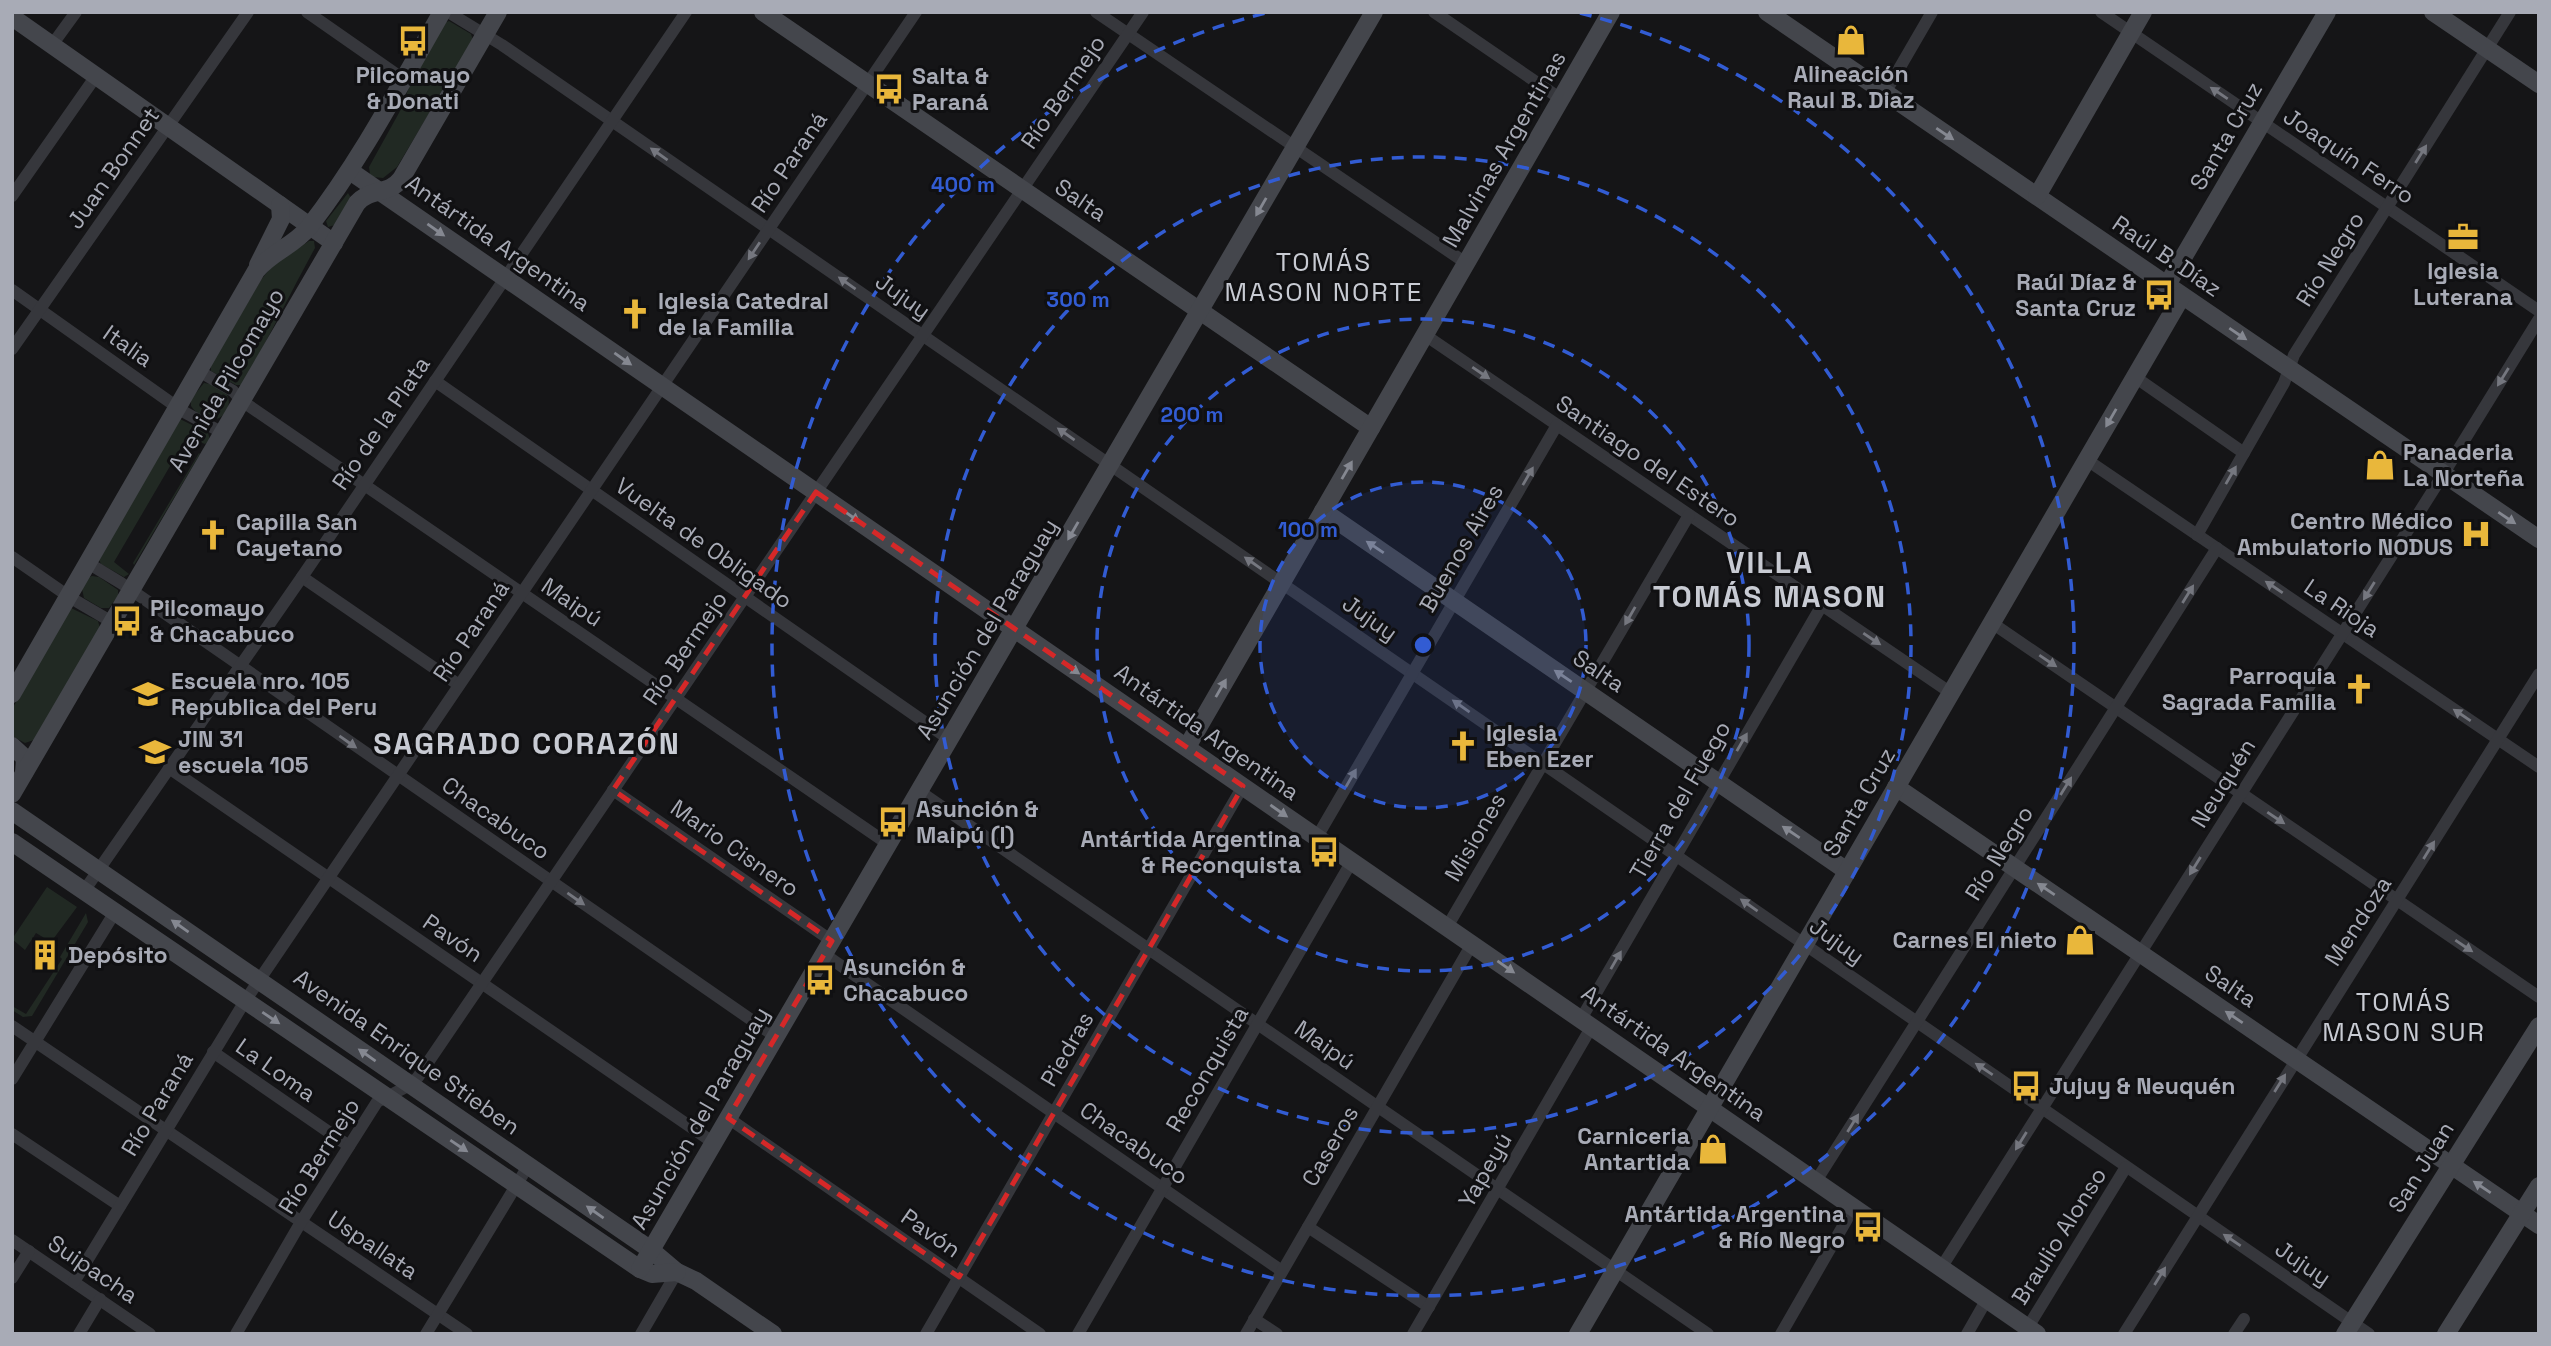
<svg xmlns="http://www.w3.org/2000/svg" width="2551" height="1346" font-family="'Space Grotesk',sans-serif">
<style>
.green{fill:#212923}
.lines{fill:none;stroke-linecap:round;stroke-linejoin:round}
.street{stroke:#36373c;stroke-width:12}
.secondary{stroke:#44464c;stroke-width:18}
.oneway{fill:#75777f}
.oneway2{fill:#858891}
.marked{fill:none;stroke:#d62828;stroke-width:5;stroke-dasharray:14 9;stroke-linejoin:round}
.ring{fill:none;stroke:#325cd3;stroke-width:3.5;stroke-dasharray:12 9}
.labels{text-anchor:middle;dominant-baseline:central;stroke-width:6;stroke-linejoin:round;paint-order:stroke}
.poi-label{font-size:23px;font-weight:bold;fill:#a8abb6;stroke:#101012;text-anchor:start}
.street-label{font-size:23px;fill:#a8abb6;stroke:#101012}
.quarter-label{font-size:26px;letter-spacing:2px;fill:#c8cbd3;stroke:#101012}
.district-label{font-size:30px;font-weight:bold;letter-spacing:2px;fill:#c8cbd3;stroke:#101012}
.centre{fill:#325cd3;stroke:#101012;stroke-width:3.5}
.ring-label{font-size:21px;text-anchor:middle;font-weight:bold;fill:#325cd3;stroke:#101012;stroke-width:6;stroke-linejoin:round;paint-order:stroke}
</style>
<rect width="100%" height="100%" fill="#151517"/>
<g class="green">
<path d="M449 21 471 34 473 40 397 167 383 178 373 177 370 174 369 167 400 111 413 77 446 22Z"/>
<path d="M348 193 351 198 335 225 328 227 326 221Z"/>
<path d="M309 241H314L315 248C290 293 268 340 242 385H236L211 371V365L261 280 271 267Z"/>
<path d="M204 383C253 388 219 445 191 406V399Z"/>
<path d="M180 419 208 433 210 440 205 444 187 437 114 562 129 574 124 577 101 564 99 560Z"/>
<path d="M199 453 200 454 134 565 133 563Z"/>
<path d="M92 576 99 577 118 590V596L109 608H101L84 598 82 589 87 578Z"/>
<path d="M71 608 98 621 100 628 34 740 25 743 12 736V709Z"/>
<path d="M47 887 77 907 51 942 36 933 25 950 12 939Z"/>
<path d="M86 913 88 922 32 1016 23 1017 12 1010V1006L26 1014 62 959 60 957Z"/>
</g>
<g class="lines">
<g class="street">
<path d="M307 12 403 79"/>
<path d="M448 12 502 45 2369 1334"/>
<path d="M1096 12 1466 263"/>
<path d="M1434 12 1561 99"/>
<path d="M2101 12 2539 311"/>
<path d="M52 45 76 12"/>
<path d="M1885 93 1932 12"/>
<path d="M12 196 96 76"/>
<path d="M12 290 184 412 223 433"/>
<path d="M1425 335 1951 693"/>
<path d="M12 349 248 12"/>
<path d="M199 371 233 391 242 401 888 844"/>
<path d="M2135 377 2244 453"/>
<path d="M435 381 949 739"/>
<path d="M2087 460 2539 767"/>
<path d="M2197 535 2284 383 2294 355 2510 12"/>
<path d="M12 557 71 598 112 622"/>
<path d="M88 563 121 583 776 1037"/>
<path d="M302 577 459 685"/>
<path d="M1992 623 2539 997"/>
<path d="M169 768 714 1143"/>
<path d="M613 790 832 941"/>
<path d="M919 791 1708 1334"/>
<path d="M1317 837 1557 425"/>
<path d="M84 891 302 577 686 12"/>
<path d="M1447 927 1689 515"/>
<path d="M824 954 1282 1271"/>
<path d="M1581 1019 1822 605"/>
<path d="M12 1026 467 1334"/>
<path d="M213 1052 349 1146"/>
<path d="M12 1079 115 912"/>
<path d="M728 1118 1040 1334"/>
<path d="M12 1134 120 1206"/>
<path d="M1816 1181 2217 548"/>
<path d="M1308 1227 1429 1307"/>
<path d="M12 1240 150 1334"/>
<path d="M1941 1268 2439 481 2539 319"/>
<path d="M12 1278 29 1251"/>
<path d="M74 1282 245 1001 916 12"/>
<path d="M1254 1319 1277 1334"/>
<path d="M2028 1327 2126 1167"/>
<path d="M79 1334 100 1299"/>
<path d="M236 1334 301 1222 377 1102 410 1085 418 1077 1143 12"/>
<path d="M426 1334 528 1166"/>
<path d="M641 1334 677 1272"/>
<path d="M926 1334 1243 786"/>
<path d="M1078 1334 1352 861"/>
<path d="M1246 1334 1472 944"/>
<path d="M1413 1334 1592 1026"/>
<path d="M1781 1334 1854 1207"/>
<path d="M1967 1334 1987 1299"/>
<path d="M2124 1334 2539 674"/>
<path d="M2234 1334 2244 1319"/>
</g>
<g class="secondary">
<path d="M763 12 1371 428"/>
<path d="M1767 12 2539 539"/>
<path d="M2433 12 2539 84"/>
<path d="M12 17 334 243"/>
<path d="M350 171 2037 1334"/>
<path d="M2037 196 2143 12"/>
<path d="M258 265 281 219 280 205"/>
<path d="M2167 285 2327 12"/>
<path d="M1323 511 1847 871"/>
<path d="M12 694 256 271C271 252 294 246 309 227 361 160 400 85 442 12"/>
<path d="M12 746 25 758 24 773"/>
<path d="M1187 747 1611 12"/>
<path d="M1896 787 2539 1225"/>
<path d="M12 794 357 203C370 188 389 195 401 179L498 12"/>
<path d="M12 811 651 1250 677 1272 696 1281 773 1334"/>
<path d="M12 842 640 1269 652 1274 677 1272"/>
<path d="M640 1269 1374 12"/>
<path d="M1578 1334 2182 296"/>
<path d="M2345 1334 2539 1026"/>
<path d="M2446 1334 2539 1186"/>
</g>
</g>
<defs><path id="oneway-solid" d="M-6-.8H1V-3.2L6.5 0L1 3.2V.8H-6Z" transform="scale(1.75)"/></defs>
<g class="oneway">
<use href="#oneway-solid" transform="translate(2219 93) rotate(-146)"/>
<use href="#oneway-solid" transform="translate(659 154) rotate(-145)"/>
<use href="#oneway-solid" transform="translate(2421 154) rotate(-58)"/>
<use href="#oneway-solid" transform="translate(754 251) rotate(124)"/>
<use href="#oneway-solid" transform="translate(847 283) rotate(-145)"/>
<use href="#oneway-solid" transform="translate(1481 373) rotate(34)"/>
<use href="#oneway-solid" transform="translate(2503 377) rotate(122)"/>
<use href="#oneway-solid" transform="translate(1066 434) rotate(-145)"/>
<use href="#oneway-solid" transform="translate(2231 475) rotate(-60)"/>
<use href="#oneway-solid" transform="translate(1528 476) rotate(-60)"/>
<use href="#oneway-solid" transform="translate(1253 563) rotate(-145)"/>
<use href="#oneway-solid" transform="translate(2274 587) rotate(-146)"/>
<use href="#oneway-solid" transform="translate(2369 591) rotate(122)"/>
<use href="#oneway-solid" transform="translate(2188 594) rotate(-58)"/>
<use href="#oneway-solid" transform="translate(1630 616) rotate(120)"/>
<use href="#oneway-solid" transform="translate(1872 639) rotate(34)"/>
<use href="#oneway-solid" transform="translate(2048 661) rotate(34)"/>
<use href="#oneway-solid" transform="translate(1461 706) rotate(-145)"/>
<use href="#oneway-solid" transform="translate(2462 715) rotate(-146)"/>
<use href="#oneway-solid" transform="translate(348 742) rotate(35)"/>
<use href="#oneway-solid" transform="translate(1742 742) rotate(-60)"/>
<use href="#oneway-solid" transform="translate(1351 778) rotate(-60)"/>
<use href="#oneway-solid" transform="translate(2066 786) rotate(-58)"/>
<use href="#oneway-solid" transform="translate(2276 818) rotate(34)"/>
<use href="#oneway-solid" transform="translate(2429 850) rotate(-58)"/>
<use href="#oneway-solid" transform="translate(2195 866) rotate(122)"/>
<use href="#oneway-solid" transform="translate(576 899) rotate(35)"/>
<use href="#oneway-solid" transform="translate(1749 905) rotate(-145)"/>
<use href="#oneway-solid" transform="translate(2464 946) rotate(34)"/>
<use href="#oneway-solid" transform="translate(1616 960) rotate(-60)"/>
<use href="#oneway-solid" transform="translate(1984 1069) rotate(-146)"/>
<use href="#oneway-solid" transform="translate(2280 1083) rotate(-58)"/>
<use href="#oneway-solid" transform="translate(1853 1123) rotate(-58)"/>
<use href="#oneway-solid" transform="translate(2021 1141) rotate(122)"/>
<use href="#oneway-solid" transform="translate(2232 1240) rotate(-146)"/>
<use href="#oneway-solid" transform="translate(2160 1276) rotate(-58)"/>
</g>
<g class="oneway2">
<use href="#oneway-solid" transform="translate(1945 134) rotate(34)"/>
<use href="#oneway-solid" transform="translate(1261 207) rotate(120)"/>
<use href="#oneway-solid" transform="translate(436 230) rotate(35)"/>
<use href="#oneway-solid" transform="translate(2238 334) rotate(34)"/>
<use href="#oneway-solid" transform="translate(623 359) rotate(35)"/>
<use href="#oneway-solid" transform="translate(2111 418) rotate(120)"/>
<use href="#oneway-solid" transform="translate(1347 470) rotate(-60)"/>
<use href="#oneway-solid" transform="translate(851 516) rotate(35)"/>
<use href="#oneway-solid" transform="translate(2507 518) rotate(34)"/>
<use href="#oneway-solid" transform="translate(1073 531) rotate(120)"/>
<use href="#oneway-solid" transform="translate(1375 547) rotate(-146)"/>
<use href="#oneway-solid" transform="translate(1071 668) rotate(35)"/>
<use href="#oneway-solid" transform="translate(1563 676) rotate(-146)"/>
<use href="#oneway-solid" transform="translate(1221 688) rotate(-60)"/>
<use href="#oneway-solid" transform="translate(1279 811) rotate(35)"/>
<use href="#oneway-solid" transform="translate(1791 832) rotate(-146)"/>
<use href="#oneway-solid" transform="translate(2046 889) rotate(-146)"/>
<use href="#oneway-solid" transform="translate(180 926) rotate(-145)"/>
<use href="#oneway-solid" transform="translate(1506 967) rotate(35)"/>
<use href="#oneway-solid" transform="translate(2234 1017) rotate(-146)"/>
<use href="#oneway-solid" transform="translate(271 1018) rotate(34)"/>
<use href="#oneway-solid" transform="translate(367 1055) rotate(-145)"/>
<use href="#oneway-solid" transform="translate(459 1146) rotate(34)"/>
<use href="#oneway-solid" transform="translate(2482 1187) rotate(-146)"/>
<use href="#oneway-solid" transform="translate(595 1212) rotate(-145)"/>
</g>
<path class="marked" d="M816 492 1243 786 959 1277 728 1118 832 941 613 790Z"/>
<circle cx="1423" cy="645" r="163" fill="#325cd3" fill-opacity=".12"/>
<g class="ring">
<circle cx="1423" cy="645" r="163"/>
<circle cx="1423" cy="645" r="326"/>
<circle cx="1423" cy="645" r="488"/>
<path d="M1580 13A651 651 0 1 1 1266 13"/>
</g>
<defs>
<g id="shop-bare" transform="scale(2.415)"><path d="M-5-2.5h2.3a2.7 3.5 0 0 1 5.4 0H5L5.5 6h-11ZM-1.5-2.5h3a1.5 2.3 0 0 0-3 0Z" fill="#e9b73b" stroke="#101012" stroke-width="2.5" paint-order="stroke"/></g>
<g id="bus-bare" transform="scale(2.415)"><path d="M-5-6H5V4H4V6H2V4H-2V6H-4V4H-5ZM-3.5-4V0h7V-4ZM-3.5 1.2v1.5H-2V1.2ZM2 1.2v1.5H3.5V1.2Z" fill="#e9b73b" stroke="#101012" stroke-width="2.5" paint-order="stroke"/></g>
<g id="office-bare" transform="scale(2.415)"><path d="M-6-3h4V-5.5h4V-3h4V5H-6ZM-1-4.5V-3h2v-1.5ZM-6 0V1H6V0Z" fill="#e9b73b" stroke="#101012" stroke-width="2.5" paint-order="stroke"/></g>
<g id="church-bare" transform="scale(2.415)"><path d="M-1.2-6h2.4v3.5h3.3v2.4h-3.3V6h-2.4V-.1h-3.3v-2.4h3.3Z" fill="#e9b73b" stroke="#101012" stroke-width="2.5" paint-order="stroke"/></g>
<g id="hospital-bare" transform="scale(2.415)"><path d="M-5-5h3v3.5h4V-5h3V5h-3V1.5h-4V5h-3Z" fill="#e9b73b" stroke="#101012" stroke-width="2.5" paint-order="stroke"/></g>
<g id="school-bare" transform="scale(2.415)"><path d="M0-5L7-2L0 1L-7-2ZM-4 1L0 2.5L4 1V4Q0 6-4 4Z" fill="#e9b73b" stroke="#101012" stroke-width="2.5" paint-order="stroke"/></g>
<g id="building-bare" transform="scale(2.415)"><path d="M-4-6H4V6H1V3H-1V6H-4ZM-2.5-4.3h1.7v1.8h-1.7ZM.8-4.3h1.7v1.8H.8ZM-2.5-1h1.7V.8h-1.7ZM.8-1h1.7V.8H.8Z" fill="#e9b73b" stroke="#101012" stroke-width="2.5" paint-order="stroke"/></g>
</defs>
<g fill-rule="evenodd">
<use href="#shop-bare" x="1851" y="40"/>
<use href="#bus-bare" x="413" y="41"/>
<use href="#bus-bare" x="889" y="89"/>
<use href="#office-bare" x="2463" y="237"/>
<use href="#bus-bare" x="2159" y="295"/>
<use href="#church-bare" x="635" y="314"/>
<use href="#shop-bare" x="2380" y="465"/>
<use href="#hospital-bare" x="2476" y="534"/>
<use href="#church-bare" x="213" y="535"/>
<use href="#bus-bare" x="127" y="621"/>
<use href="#church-bare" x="2359" y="689"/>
<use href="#school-bare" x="148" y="694"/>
<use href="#church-bare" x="1463" y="746"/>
<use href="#school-bare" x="155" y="752"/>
<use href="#bus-bare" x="893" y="822"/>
<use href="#bus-bare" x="1324" y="852"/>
<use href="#shop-bare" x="2080" y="940"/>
<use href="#building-bare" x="45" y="955"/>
<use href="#bus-bare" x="820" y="980"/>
<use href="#bus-bare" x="2026" y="1086"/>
<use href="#shop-bare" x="1713" y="1149"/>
<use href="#bus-bare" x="1868" y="1227"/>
</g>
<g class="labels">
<g class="poi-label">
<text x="1851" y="74" text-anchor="middle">Alineación<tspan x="1851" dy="26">Raul B. Diaz</tspan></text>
<text x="413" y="75" text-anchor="middle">Pilcomayo<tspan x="413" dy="26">&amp; Donati</tspan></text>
<text x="912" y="76">Salta &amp;<tspan x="912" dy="26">Paraná</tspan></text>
<text x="2463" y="271" text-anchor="middle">Iglesia<tspan x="2463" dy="26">Luterana</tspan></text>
<text x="2136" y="282" text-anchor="end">Raúl Díaz &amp;<tspan x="2136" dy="26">Santa Cruz</tspan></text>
<text x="658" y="301">Iglesia Catedral<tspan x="658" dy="26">de la Familia</tspan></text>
<text x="2403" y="452">Panaderia<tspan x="2403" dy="26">La Norteña</tspan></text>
<text x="2453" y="521" text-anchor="end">Centro Médico<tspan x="2453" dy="26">Ambulatorio NODUS</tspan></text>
<text x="236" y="522">Capilla San<tspan x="236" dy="26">Cayetano</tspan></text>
<text x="150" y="608">Pilcomayo<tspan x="150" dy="26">&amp; Chacabuco</tspan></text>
<text x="2336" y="676" text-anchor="end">Parroquia<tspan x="2336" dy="26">Sagrada Familia</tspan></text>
<text x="171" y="681">Escuela nro. 105<tspan x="171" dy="26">Republica del Peru</tspan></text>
<text x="1486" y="733">Iglesia<tspan x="1486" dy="26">Eben Ezer</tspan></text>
<text x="178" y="739">JIN 31<tspan x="178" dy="26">escuela 105</tspan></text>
<text x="916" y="809">Asunción &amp;<tspan x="916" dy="26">Maipú (I)</tspan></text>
<text x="1301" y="839" text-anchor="end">Antártida Argentina<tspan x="1301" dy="26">&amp; Reconquista</tspan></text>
<text x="2057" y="940" text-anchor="end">Carnes El nieto</text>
<text x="68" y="955">Depósito</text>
<text x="843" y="967">Asunción &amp;<tspan x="843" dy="26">Chacabuco</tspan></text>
<text x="2049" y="1086">Jujuy &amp; Neuquén</text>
<text x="1690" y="1136" text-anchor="end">Carniceria<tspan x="1690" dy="26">Antartida</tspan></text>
<text x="1845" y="1214" text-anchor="end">Antártida Argentina<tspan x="1845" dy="26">&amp; Río Negro</tspan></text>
</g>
<g class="street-label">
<text transform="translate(1063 92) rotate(-56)">Río Bermejo</text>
<text transform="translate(2226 136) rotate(-60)">Santa Cruz</text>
<text transform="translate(1504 149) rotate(-60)">Malvinas Argentinas</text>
<text transform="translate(2349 156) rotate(34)">Joaquín Ferro</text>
<text transform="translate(789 162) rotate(-56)">Río Paraná</text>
<text transform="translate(113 168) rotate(-55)">Juan Bonnet</text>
<text transform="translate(1081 200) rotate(34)">Salta</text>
<text transform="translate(498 243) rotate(35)">Antártida Argentina</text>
<text transform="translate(2167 256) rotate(34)">Raúl B. Díaz</text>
<text transform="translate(2330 259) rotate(-58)">Río Negro</text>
<text transform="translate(903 296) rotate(35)">Jujuy</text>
<text transform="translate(128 346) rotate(35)">Italia</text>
<text transform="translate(226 380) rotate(-60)">Avenida Pilcomayo</text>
<text transform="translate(381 423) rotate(-56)">Río de la Plata</text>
<text transform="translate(1648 461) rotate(34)">Santiago del Estero</text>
<text transform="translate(704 543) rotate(35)">Vuelta de Obligado</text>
<text transform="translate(1461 548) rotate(-60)">Buenos Aires</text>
<text transform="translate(572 602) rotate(34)">Maipú</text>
<text transform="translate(2342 608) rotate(34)">La Rioja</text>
<text transform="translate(1370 618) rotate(35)">Jujuy</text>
<text transform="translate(987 629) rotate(-59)">Asunción del Paraguay</text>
<text transform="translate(471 631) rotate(-56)">Río Paraná</text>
<text transform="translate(685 648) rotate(-56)">Río Bermejo</text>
<text transform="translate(1599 671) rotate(34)">Salta</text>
<text transform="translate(1207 732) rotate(35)">Antártida Argentina</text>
<text transform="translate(2223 783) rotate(-58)">Neuquén</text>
<text transform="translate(1680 800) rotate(-60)">Tierra del Fuego</text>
<text transform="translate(1859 802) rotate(-60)">Santa Cruz</text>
<text transform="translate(496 818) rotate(35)">Chacabuco</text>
<text transform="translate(1475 837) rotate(-60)">Misiones</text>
<text transform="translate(735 848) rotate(35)">Mario Cisnero</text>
<text transform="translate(1999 853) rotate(-58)">Río Negro</text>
<text transform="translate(2358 921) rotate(-57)">Mendoza</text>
<text transform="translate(453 938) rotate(34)">Pavón</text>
<text transform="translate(1837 941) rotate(36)">Jujuy</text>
<text transform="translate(2231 986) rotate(34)">Salta</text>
<text transform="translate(1325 1045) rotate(35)">Maipú</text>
<text transform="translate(1067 1049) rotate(-60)">Piedras</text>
<text transform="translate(407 1052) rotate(35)">Avenida Enrique Stieben</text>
<text transform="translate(1674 1053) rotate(35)">Antártida Argentina</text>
<text transform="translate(1207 1069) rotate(-60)">Reconquista</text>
<text transform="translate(276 1070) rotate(35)">La Loma</text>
<text transform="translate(157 1104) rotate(-59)">Río Paraná</text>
<text transform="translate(700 1118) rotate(-60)">Asunción del Paraguay</text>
<text transform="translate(1134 1143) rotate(35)">Chacabuco</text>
<text transform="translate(1330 1146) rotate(-60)">Caseros</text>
<text transform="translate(319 1156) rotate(-58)">Río Bermejo</text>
<text transform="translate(2421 1167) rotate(-58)">San Juan</text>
<text transform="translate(1485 1170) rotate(-60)">Yapeyú</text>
<text transform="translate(931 1233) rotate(35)">Pavón</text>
<text transform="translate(2059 1236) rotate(-58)">Braulio Alonso</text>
<text transform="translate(373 1245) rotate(34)">Uspallata</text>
<text transform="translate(2303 1263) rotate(34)">Jujuy</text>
<text transform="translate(93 1269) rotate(34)">Suipacha</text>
</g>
<g class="quarter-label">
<text x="1324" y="262">TOMÁS<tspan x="1324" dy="30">MASON NORTE</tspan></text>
<text x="2404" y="1002">TOMÁS<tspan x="2404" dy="30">MASON SUR</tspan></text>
</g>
<g class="district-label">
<text x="1770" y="562">VILLA<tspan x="1770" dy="34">TOMÁS MASON</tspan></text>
<text x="527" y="743">SAGRADO CORAZÓN</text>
</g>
</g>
<circle cx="1423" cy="645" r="10" class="centre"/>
<g class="ring-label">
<text x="963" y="192">400 m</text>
<text x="1078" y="307">300 m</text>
<text x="1192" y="422">200 m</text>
<text x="1308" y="537">100 m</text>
</g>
<rect width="2551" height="1346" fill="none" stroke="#a8abb6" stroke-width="28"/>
</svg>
